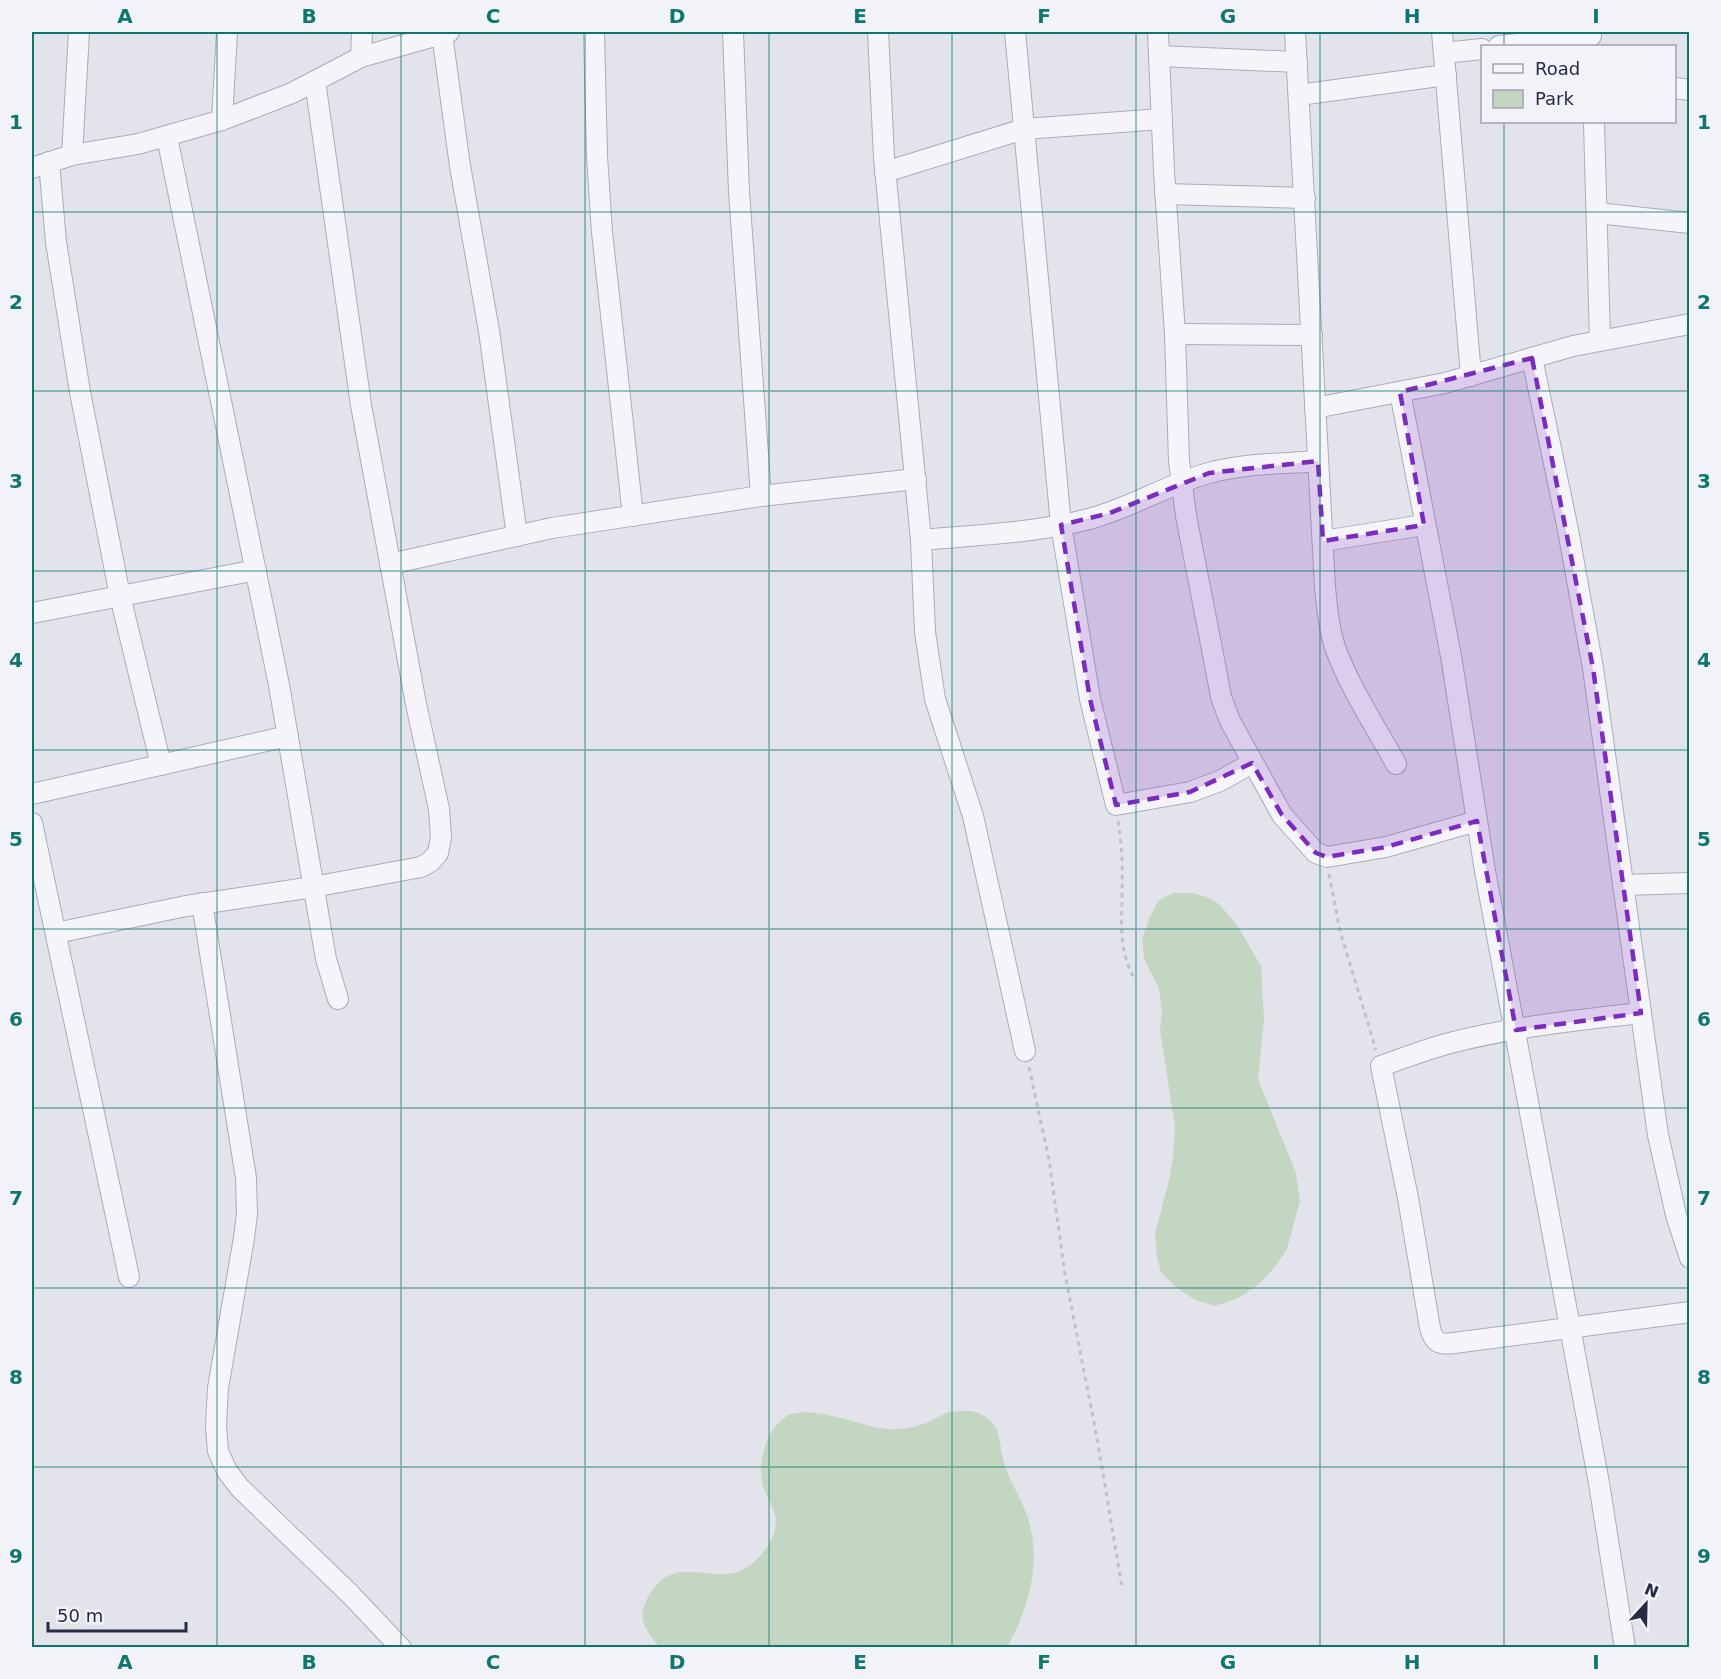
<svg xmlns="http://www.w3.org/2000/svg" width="1721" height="1679" font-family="'DejaVu Sans',sans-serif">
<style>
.green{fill:#c2d6c2}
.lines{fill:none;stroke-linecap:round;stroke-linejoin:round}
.street-casing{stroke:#aaacb9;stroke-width:22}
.path{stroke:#c0c0ca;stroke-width:3;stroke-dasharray:4.5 4.5;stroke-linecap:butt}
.street{stroke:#f5f5f9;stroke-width:20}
.marked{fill:#7b2cbf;fill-opacity:0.2;stroke:#7b2cbf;stroke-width:4.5;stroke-dasharray:12 8;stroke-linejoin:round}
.grid{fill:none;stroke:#0f766e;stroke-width:1.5;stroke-opacity:0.55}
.neatline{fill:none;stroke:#0f766e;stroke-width:2}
.grid-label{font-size:20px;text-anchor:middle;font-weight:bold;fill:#0f766e}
</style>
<rect width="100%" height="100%" fill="#e2e3eb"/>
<g class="green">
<path d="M1173 893H1193L1210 898 1220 905 1237 925 1261 966 1264 1019 1258 1079 1296 1173 1300 1201 1287 1249 1275 1267 1259 1284 1238 1298 1215 1306 1195 1300 1176 1287 1161 1272 1157 1257 1155 1234 1169 1180 1173 1157 1175 1126 1160 1030 1162 1012 1159 989 1144 958 1142 940 1149 919 1158 901Z"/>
<path d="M972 1411C1006 1421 996 1442 1006 1469 1012 1485 1021 1499 1027 1515 1042 1560 1030 1607 1007 1647H659C647 1631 636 1620 647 1599 675 1544 719 1595 754 1562 766 1550 776 1537 776 1519 775 1510 767 1498 764 1489 756 1465 765 1430 787 1416 806 1404 858 1424 880 1428 896 1431 914 1428 929 1422 936 1419 942 1414 949 1412 956 1411 965 1411 972 1411Z"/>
</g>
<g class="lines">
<g class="street-casing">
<g id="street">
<path d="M594 32 597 156 602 232 633 516"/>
<path d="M733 32 739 192 761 496"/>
<path d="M878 32 884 158 921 540 925 632 935 699 973 816 1025 1051"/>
<path d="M1015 32 1061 525 1090 699 1116 805 1190 792 1220 781 1252 763"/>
<path d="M1158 32 1164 171 1175 334 1179 461 1186 516 1212 649 1221 697 1230 721 1282 815 1316 853 1327 857 1386 847 1477 821"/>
<path d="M1295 32 1325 587C1327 608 1329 630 1336 650 1351 690 1376 727 1396 764"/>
<path d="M1442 32 1471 376"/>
<path d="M442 34 460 166 489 331 517 536"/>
<path d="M1499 46 1591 36"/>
<path d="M1444 53 1482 49"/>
<path d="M1159 56 1297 62"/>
<path d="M361 57 362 32"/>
<path d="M1674 88 1690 90"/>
<path d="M1299 95 1446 75"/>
<path d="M222 120 227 32"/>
<path d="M1594 122 1600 340"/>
<path d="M167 137 279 685 326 959 338 999"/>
<path d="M72 155 79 32"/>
<path d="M49 162 56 242 80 392 120 596 161 765"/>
<path d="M32 168 72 155 138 144 222 120 292 93 361 57 449 32"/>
<path d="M885 172 1024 129 1162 119"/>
<path d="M1165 194 1305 198"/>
<path d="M1597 213 1690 223"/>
<path d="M1175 334 1312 335"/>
<path d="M1532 358 1568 530 1593 668 1658 1135 1676 1215 1690 1258"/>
<path d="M1400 392 1451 656 1485 871 1599 1483 1625 1648"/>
<path d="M1315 408 1445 383 1573 346 1690 324"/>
<path d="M921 540C977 535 1035 533 1089 519 1131 508 1168 484 1209 473 1244 463 1283 464 1318 461"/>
<path d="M1323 541 1424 525"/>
<path d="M390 564 552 528 761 496 916 479"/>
<path d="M32 613 256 570"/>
<path d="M32 794 288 736"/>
<path d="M32 823 129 1277"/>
<path d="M1623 885 1690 883"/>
<path d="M202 903 246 1178 247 1214 244 1238 218 1388 216 1426 218 1451 227 1471 240 1488 350 1594 401 1648"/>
<path d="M56 933 186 906 313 887 421 867 430 862 438 853 441 837 439 809 416 704 361 405 315 81"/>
<path d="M1641 1013C1577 1020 1512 1027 1450 1043 1427 1049 1404 1058 1381 1066L1408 1198 1430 1328C1434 1343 1439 1345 1454 1343L1690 1312"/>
</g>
</g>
<g class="path">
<path d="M1118 821C1122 845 1123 868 1122 892 1122 924 1118 948 1134 978"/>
<path d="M1329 874 1340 931 1376 1050"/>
<path d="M1029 1067 1049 1160 1065 1274 1097 1438 1122 1587"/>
</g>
<use href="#street" class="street"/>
</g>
<path class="marked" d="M1532 358 1593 668 1641 1013 1516 1030 1477 821 1386 847 1327 857 1316 853 1282 815 1252 763 1190 792 1116 805 1090 699 1061 525 1110 513 1209 473 1318 461 1323 541 1424 525 1400 392Z"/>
<path class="grid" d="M217 32V1648M401 32V1648M585 32V1648M769 32V1648M952 32V1648M1136 32V1648M1320 32V1648M1504 32V46M1504 122V1648M32 212H1690M32 391H1690M32 571H1690M32 750H1690M32 929H1690M32 1108H1690M32 1288H1690M32 1467H1690"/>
<rect width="1721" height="1679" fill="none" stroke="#f2f3f8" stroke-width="66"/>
<rect x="1481" y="45" width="195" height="78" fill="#f2f3f8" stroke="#a1a3b0" stroke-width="1.5"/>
<rect x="1493" y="64" width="30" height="9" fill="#f5f5f9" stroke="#a1a3b0" stroke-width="1.5"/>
<text x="1535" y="75" font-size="18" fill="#282b45">Road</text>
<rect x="1493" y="90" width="30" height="18" fill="#c2d6c2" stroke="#a1a3b0" stroke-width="1.5"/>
<text x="1535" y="105" font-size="18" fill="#282b45">Park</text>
<g transform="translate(1646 1604) rotate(22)" stroke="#f2f3f8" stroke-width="4.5" paint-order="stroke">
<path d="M0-4.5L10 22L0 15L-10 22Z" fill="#282b45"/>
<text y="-9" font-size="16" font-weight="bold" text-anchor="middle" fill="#282b45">N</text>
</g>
<path d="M48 1622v9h138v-9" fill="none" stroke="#282b45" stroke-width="3"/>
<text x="57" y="1622" font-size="18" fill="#282b45" stroke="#f2f3f8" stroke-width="4.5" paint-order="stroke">50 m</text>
<rect x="33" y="33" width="1655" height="1613" class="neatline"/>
<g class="grid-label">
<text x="125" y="23">A</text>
<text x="309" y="23">B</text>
<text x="493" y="23">C</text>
<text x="677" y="23">D</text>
<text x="860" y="23">E</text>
<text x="1044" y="23">F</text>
<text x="1228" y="23">G</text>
<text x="1412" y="23">H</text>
<text x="1596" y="23">I</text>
<text x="16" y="129">1</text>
<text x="1704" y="129">1</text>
<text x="16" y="309">2</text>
<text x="1704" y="309">2</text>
<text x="16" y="488">3</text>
<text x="1704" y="488">3</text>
<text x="16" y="667">4</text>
<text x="1704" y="667">4</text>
<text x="16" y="846">5</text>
<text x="1704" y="846">5</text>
<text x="16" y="1026">6</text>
<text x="1704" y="1026">6</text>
<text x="16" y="1205">7</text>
<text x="1704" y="1205">7</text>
<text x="16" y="1384">8</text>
<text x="1704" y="1384">8</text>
<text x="16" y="1563">9</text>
<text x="1704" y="1563">9</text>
<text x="125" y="1669">A</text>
<text x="309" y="1669">B</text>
<text x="493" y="1669">C</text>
<text x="677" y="1669">D</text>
<text x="860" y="1669">E</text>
<text x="1044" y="1669">F</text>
<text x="1228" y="1669">G</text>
<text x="1412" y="1669">H</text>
<text x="1596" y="1669">I</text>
</g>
</svg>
